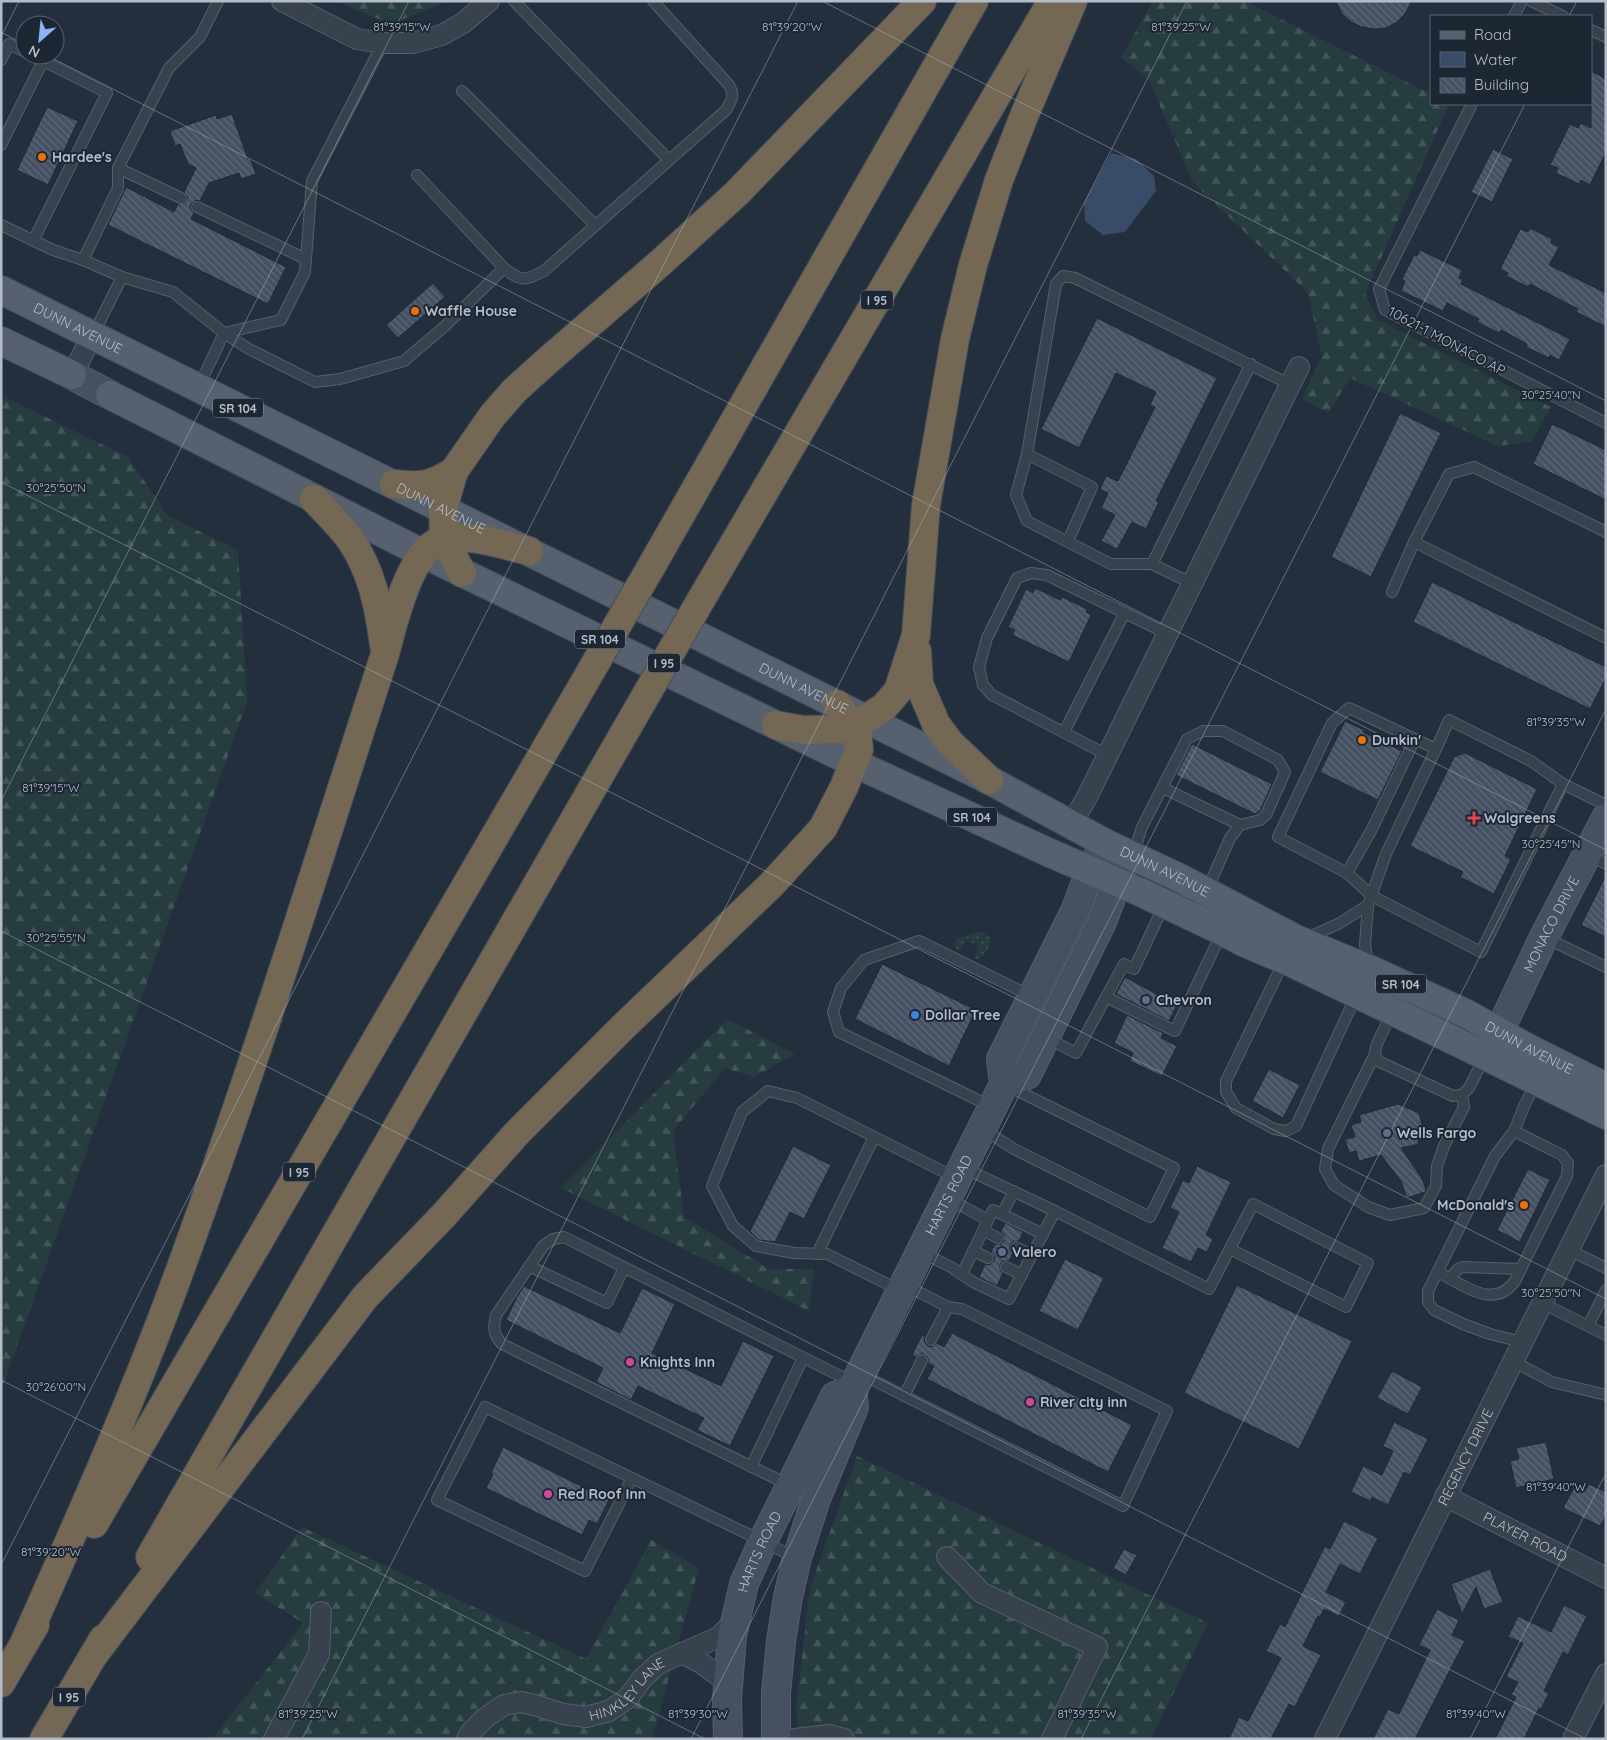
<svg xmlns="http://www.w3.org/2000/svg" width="1607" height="1740" font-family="Quicksand,sans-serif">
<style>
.grass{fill:url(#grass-dots)}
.forest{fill:url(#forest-firs)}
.water{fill:#394c67}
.building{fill:url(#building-back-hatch);stroke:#1f2835}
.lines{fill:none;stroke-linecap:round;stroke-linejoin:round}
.lane-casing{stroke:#565f6c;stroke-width:12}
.street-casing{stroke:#565f6c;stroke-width:22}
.secondary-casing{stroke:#565f6c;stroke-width:30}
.primary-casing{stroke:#414a57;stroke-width:30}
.highway-casing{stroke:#434c59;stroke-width:30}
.lane{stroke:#38414e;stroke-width:10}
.street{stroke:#38414e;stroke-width:20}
.secondary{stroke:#465061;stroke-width:28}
.primary{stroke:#56606e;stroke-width:28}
.highway{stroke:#746855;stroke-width:28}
.highway-bridge-casing{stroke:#434c59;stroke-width:30;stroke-linecap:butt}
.highway-bridge{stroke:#746855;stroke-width:28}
.ticks{fill:none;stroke:#b4bcc9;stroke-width:1;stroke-opacity:0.45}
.food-dot{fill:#e8710a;stroke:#1d2633;stroke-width:2}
.health-dot{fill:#e0444e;stroke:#1d2633;stroke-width:2}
.service-dot{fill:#5c6f8a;stroke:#1d2633;stroke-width:2}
.shop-dot{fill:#3f7fe0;stroke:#1d2633;stroke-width:2}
.hotel-dot{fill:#d1479c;stroke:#1d2633;stroke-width:2}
.labels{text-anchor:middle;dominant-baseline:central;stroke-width:4;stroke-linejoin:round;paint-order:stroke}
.shield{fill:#1d2633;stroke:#878f9c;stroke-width:1}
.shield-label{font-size:12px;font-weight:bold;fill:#b4bcc9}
.poi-label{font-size:14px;font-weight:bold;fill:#b4bcc9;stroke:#1d2633;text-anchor:start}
.street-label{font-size:14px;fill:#b4bcc9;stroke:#1d2633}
.ticks-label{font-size:12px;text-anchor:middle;fill:#b4bcc9;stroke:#1d2633;stroke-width:4;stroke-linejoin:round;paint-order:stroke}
</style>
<defs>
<pattern id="grass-dots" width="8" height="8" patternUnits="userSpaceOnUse" patternTransform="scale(1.25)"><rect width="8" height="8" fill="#263c3f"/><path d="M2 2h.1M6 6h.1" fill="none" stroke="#435659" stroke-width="1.8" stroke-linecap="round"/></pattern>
<pattern id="forest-firs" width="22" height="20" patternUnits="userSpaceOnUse" patternTransform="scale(1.25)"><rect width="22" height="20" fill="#263c3f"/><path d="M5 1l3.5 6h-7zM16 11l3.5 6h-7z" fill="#435659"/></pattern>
<pattern id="building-back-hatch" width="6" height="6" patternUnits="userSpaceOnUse" patternTransform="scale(1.25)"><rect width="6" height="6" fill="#455162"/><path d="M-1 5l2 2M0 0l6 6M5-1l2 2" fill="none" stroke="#5d6877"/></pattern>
</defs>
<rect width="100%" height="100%" fill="#242f3e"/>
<path class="grass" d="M977 932 984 933 990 938C990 947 985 959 975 959L974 957 979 946 966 940 960 950 958 951 954 945 958 938Z"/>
<g class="forest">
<path d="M335 1H449L391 24Z"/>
<path d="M1153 1H1245L1431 94V104H1449L1365 294 1378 320 1551 407 1531 442 1498 446 1350 378 1328 413 1302 399 1322 356 1308 293 1192 181 1149 80 1121 57Z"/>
<path d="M1 395 128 457 168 516 238 550 247 702 1 1391Z"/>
<path d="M727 1019 795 1054 754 1077 725 1068 673 1131 684 1217 769 1269H814L809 1311 561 1188Z"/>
<path d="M857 1456 1208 1623 1151 1739H799L796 1707 810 1588Z"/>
<path d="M302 1527 586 1659 651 1540 699 1568 652 1739H212L303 1623 255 1593Z"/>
</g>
<path class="water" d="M1111 153 1136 159 1154 176 1156 191 1125 232 1103 235 1085 221 1084 203Z"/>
<g class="building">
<path d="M1336 1H1412L1405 14 1397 22 1386 28 1374 29 1362 27 1351 22 1342 14Z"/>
<path d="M1591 71 1606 79V152L1590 185 1581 180 1579 184 1556 173 1558 168 1550 165 1570 124 1578 128 1581 123 1591 128Z"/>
<path d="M47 107 78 121 48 185 17 170Z"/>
<path d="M232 114 248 159 250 158 256 174 241 179 239 173 209 183 200 201 196 200 191 204 190 208 194 213 191 219 286 267 268 304 108 225 126 187 174 212 178 204 185 203 188 197 184 192 196 168 188 164 180 144 175 146 170 131 216 115 217 119Z"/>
<path d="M1493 149 1513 159 1492 202 1471 192Z"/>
<path d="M1530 228 1552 239 1551 243 1559 247 1549 265 1606 293V327L1576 312 1578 309 1530 284 1528 287 1506 276 1508 273 1500 269 1520 229 1528 232Z"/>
<path d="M1420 250 1462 270 1459 278 1463 279 1461 284 1570 339 1559 360 1550 355 1549 358 1526 347 1527 344 1501 330 1499 333 1477 322 1479 319 1447 303 1443 311 1401 291 1405 281 1402 279 1414 255 1417 256Z"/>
<path d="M433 283 445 297 398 338 386 325Z"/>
<path d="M1097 318 1217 378 1156 501 1159 502 1146 529 1132 522 1117 549 1101 541 1115 515 1101 508 1108 493 1100 489 1106 476 1118 481 1155 407 1150 405 1156 392 1116 373 1079 448 1041 429Z"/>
<path d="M1400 413 1441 433 1371 577 1331 557Z"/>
<path d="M1552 424 1606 450V500L1533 464Z"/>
<path d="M1432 582 1606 667V678L1590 709 1413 622Z"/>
<path d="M1035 588 1060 600 1062 597 1087 609 1086 612 1091 615 1069 662 1012 635 1015 630 1008 627 1026 589 1033 593Z"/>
<path d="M1345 721 1364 730 1363 732 1402 751 1378 800 1320 772Z"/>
<path d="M1192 744 1272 784 1260 811 1255 814 1176 775Z"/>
<path d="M1465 753 1537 789 1505 856 1511 859 1494 894 1460 877 1463 872 1410 846 1454 757Z"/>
<path d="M1606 875V937L1581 925Z"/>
<path d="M882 964 976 1010 949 1066 855 1019Z"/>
<path d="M1125 977 1177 1005 1169 1021 1116 994Z"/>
<path d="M1127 1015 1163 1033 1161 1038 1177 1046 1162 1076 1130 1061 1133 1053 1114 1043Z"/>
<path d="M1269 1069 1300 1085 1283 1118 1252 1101Z"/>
<path d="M1398 1104 1419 1113 1424 1132 1416 1134 1419 1144 1401 1148 1421 1177 1426 1189 1425 1192 1407 1198 1401 1181 1381 1155 1359 1161 1356 1151 1349 1153 1345 1139 1355 1137 1351 1125 1361 1122 1359 1115Z"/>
<path d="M793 1146 831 1165 804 1219 790 1212 775 1242 759 1240 750 1231Z"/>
<path d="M1197 1166 1231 1182 1206 1235 1213 1239 1207 1252 1198 1248 1191 1262 1162 1248 1179 1212 1170 1208 1183 1180 1189 1183Z"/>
<path d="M1528 1169 1550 1180 1520 1242 1497 1230Z"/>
<path d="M1005 1223 1023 1232 1019 1241H1013L1010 1244V1250L1013 1253 1009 1261H1003L1000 1264V1270L1003 1273 997 1286 979 1277 985 1264 989 1265 994 1261 995 1257 991 1252 995 1244H1001L1004 1241V1235L1001 1232Z"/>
<path d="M1065 1259 1104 1278 1078 1330 1039 1311Z"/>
<path d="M1237 1285 1352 1341 1299 1449 1184 1393Z"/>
<path d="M524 1286 620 1333 642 1288 675 1304 652 1353 721 1386 743 1341 774 1356 730 1446 697 1430 704 1418 638 1386 631 1400 621 1395 596 1382 603 1368 506 1320 517 1297Z"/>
<path d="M952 1333 1132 1425 1108 1472 927 1379 934 1366 928 1363V1357L922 1353 916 1357 912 1355 922 1335 925 1337 924 1341 927 1346 932 1347 937 1343 944 1347Z"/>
<path d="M1392 1371 1422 1387 1408 1414 1377 1398Z"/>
<path d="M1394 1422 1428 1439 1410 1475 1404 1472 1388 1505 1372 1497 1370 1501 1351 1492 1363 1466 1382 1475 1393 1451 1383 1446Z"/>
<path d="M1546 1442 1554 1479 1516 1488 1510 1461 1519 1459 1516 1448Z"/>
<path d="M503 1447 609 1500 597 1524 589 1520 582 1535 486 1488 493 1474 491 1473Z"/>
<path d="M1589 1484 1606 1492V1516L1600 1526 1563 1508 1575 1486 1585 1491Z"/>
<path d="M1344 1521 1378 1538 1360 1574 1340 1564 1326 1592 1346 1602 1339 1616 1324 1609 1320 1617 1318 1616 1303 1646 1321 1655 1295 1707 1289 1704 1271 1739H1229L1239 1717 1248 1721 1281 1658 1266 1651 1280 1624 1285 1627 1325 1546 1330 1549Z"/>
<path d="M1124 1549 1137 1555 1126 1575 1113 1568Z"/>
<path d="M1490 1569 1503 1602 1484 1609 1476 1587 1462 1614 1451 1584Z"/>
<path d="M1564 1605 1587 1616 1568 1655 1563 1652 1544 1691 1549 1693 1541 1709 1539 1708 1524 1739H1495L1516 1697 1511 1695 1518 1682 1506 1677 1523 1643 1508 1637 1518 1616 1551 1632Z"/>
<path d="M1437 1609 1459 1620 1452 1635 1465 1641 1454 1662 1415 1739H1373L1388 1709 1399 1714 1430 1650 1419 1645Z"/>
</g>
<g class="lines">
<g class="lane-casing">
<g id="lane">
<path d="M514 1 669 160"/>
<path d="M1531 1 1563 16"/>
<path d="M1514 16 1522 1"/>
<path d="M1591 30 1606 37"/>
<path d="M32 55 43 61"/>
<path d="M1 60 9 44 25 52"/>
<path d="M462 91 595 225"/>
<path d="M1472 104 1379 289 1385 310 1606 423"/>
<path d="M1 145 43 61 107 93 33 241"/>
<path d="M118 168 181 198"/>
<path d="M417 175 504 268"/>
<path d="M197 207 306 259"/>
<path d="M1 225 53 250 83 260 122 277 93 335"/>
<path d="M83 260 118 188V168L169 68 200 37 218 1"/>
<path d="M122 277 173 292 224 333 249 349 315 382 340 379 404 361 445 326 504 268C522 282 524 281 544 271L726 110C732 100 735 95 729 85L653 1"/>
<path d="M224 333 281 320 305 272 312 181 383 43"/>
<path d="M199 386 224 333"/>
<path d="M1027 454 1092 487 1068 541"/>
<path d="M1606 532 1474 467 1449 474 1414 542 1606 638"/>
<path d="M1152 564 1251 364"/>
<path d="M1193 584 1152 564H1111L1027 521 1016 495 1027 454 1056 284 1063 276 1075 278 1291 385"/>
<path d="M1392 592 1414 542"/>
<path d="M1064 732 1124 614"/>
<path d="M1436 749 1449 720 1531 761 1563 784 1606 805"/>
<path d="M1107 755 992 695 983 685 979 667 987 638 1017 578 1031 573 1047 575 1168 634"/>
<path d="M1163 788 1240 825"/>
<path d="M1133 855 1142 827 1187 739 1203 731H1223L1278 760 1285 772 1266 815 1260 820 1240 825 1230 838 1207 890"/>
<path d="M1588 855 1606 864"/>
<path d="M1347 873 1372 829 1415 739"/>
<path d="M1368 905 1386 854 1436 749 1349 708 1332 723 1278 837 1347 873 1372 896 1481 952 1563 784"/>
<path d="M1307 938 1340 923 1368 905 1365 944 1368 966"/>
<path d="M1546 938 1606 967"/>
<path d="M1284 961 1226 1081V1092L1236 1108 1274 1129 1286 1131 1296 1126 1356 996"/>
<path d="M1106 997 1124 964 1134 969 1164 905"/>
<path d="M1392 1012 1376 1046 1375 1054 1378 1061 1453 1096 1462 1095 1469 1088 1485 1056"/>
<path d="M1047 1038 1076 1053 1106 997 1175 1031 1222 932"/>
<path d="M1375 1054 1328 1149 1325 1169 1334 1185 1368 1207 1390 1215 1424 1208 1436 1186 1437 1166 1444 1146 1464 1107 1462 1095"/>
<path d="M992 1107 839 1032 833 1012 841 988 864 960 919 941 1031 996"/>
<path d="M983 1129 1014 1149 1150 1217 1174 1168 1008 1086"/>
<path d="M947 1198 988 1220"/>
<path d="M1055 1211 1209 1289 1253 1204 1368 1263 1346 1307 1230 1249"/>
<path d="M1002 1214 1014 1191"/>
<path d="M983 1230 998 1238"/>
<path d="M1016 1247 1032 1255"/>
<path d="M1569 1250 1606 1268"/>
<path d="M973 1251 988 1258"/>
<path d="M921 1252 951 1267 973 1282 1009 1299 1055 1211 964 1168"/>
<path d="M817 1254 874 1137"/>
<path d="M529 1266 607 1303 624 1268"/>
<path d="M1006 1267 1022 1275"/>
<path d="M1438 1272C1462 1284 1494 1311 1515 1281L1567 1176 1568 1163 1562 1155 1514 1131"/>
<path d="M962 1274 993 1210 1043 1234"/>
<path d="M1450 1278 1458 1269 1463 1267 1521 1269"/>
<path d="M899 1290 827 1254 794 1253 756 1246 733 1226 712 1186 742 1112 768 1091 797 1098 956 1178"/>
<path d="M1606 1290 1588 1326 1606 1335"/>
<path d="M1542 1303 1588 1326"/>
<path d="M931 1340 948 1307"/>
<path d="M1522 1342 1490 1334 1463 1324 1434 1310 1428 1302V1291L1495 1156 1514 1131 1525 1104 1537 1082"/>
<path d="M1513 1361 1552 1382 1606 1395"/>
<path d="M861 1374 1123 1506 1167 1411 962 1309 948 1307 905 1285"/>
<path d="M904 1396 922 1360"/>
<path d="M751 1467 803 1358"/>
<path d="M632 1478 585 1571 437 1500 485 1407 754 1537 796 1558"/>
<path d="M789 1485 502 1344C493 1334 493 1328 496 1315L544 1245 553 1239 564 1237 854 1383"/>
</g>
</g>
<g class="street-casing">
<g id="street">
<path d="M282 1 357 39 383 43H413L442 35 463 23 489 1"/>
<path d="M72 375 92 336"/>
<path d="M1071 825 1087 797 1299 367"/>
<path id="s1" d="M1445 1496 1606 1578"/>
<path d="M947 1557 982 1593 1097 1647 1052 1739"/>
<path d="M682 1653 701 1663 728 1683"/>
<path d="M274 1739 319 1654 321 1612"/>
<path id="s2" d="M467 1739 471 1732 485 1718 504 1705 521 1702 538 1706 563 1714 586 1717 609 1711 628 1698 642 1679 658 1664 719 1637 736 1619"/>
<path d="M795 1739 830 1735 844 1739"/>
<path id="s3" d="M1325 1739 1606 1175"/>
<path d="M1573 1739 1606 1674"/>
</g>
</g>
<g class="secondary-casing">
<g id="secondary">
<path d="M72 375 110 395"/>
<path id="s4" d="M1487 1053 1499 1032 1544 937 1606 818"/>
<path d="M1004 1084 1027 1075 1101 924 1128 854"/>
<path id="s5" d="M728 1739 727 1699 732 1636 744 1584 763 1541 835 1396 852 1389"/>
<path id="s6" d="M776 1739V1693L781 1641 788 1597 797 1558 816 1499 854 1407 852 1389 1004 1084 1001 1059 1075 911 1091 869 1105 843"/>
</g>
</g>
<g class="primary-casing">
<g id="primary">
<path id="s7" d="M1 290 989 780 1105 843 1178 877 1296 939 1369 969 1467 1014 1528 1048 1606 1087"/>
<path d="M1 341 72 375"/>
<path d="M110 395 424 554 854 763 1050 853 1140 892 1222 931 1243 942 1290 962 1453 1040 1606 1115"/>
</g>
</g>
<g class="highway-casing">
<g id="highway">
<path d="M394 484C422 487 430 486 454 471"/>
<path d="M314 499C326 512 340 525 350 539 372 571 379 607 384 645"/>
<path d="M651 567 974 1"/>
<path d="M462 573 444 539 443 509 454 471 493 415 514 391 546 362 659 264 737 193 922 1"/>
<path d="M702 598 1052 1"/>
<path d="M917 651 919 684 936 724 950 743 989 780"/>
<path d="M776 725 803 730 842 729 854 727 884 707 898 691 916 635 926 505 955 339 973 265 999 180 1024 116 1073 1"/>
<path d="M94 1524 573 702"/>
<path d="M150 1557 627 728"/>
<path d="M25 1641C78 1522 131 1403 176 1281 252 1074 317 864 385 654 393 625 410 545 445 539 474 534 502 545 529 551"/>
<path d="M93 1656 365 1297 444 1215 517 1133 623 1027 772 884 823 828 844 787 859 750 858 739 854 727 837 704"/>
<path d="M1 1683 35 1625"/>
<path d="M44 1739 103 1639"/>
</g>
</g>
<use href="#lane" class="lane"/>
<use href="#street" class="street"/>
<use href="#secondary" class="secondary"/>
<use href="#primary" class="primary"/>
<use href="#highway" class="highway"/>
<g class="highway-bridge-casing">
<g id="highway-bridge">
<path d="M573 702 651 567"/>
<path d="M627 728 702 598"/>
</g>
</g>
<use href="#highway-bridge" class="highway-bridge"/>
</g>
<path class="ticks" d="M822 1 1606 401M1569 16 1577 1M1 32 25 45M1 37 19 1M46 55 1606 850M1 482 1606 1299M1 801 409 1M1 931 1586 1739M1 1380 705 1739M1 1565 798 1M302 1739 1187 1M691 1739 1525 104M1081 1739 1606 709M1470 1739 1606 1473"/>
<g class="food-dot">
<circle cx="42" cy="157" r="5"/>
<circle cx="415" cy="311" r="5"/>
<circle cx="1362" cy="740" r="5"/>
<circle cx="1524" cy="1205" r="5"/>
</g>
<path class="health-dot" d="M1471.5 810.5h5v5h5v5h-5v5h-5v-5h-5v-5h5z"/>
<g class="service-dot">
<circle cx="1146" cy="1000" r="5"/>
<circle cx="1387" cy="1133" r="5"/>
<circle cx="1002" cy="1252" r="5"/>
</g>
<circle class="shop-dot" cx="915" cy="1015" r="5"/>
<g class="hotel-dot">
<circle cx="630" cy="1362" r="5"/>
<circle cx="1030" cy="1402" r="5"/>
<circle cx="548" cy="1494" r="5"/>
</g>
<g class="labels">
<g class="shield">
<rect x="861" y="290.5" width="32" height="19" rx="4"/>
<rect x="213" y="398.5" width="50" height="19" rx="4"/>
<rect x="575" y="629.5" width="50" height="19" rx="4"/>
<rect x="648" y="653.5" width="32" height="19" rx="4"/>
<rect x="947" y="807.5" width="50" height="19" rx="4"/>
<rect x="1376" y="974.5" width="50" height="19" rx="4"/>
<rect x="283" y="1162.5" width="32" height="19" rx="4"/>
<rect x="53" y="1687.5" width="32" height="19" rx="4"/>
</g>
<g class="shield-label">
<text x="877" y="300">I 95</text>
<text x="238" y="408">SR 104</text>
<text x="600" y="639">SR 104</text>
<text x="664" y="663">I 95</text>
<text x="972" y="817">SR 104</text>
<text x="1401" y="984">SR 104</text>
<text x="299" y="1172">I 95</text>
<text x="69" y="1697">I 95</text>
</g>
<g class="poi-label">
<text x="52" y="157">Hardee's</text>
<text x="425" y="311">Waffle House</text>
<text x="1372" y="740">Dunkin'</text>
<text x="1484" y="818">Walgreens</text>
<text x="1156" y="1000">Chevron</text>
<text x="925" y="1015">Dollar Tree</text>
<text x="1397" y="1133">Wells Fargo</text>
<text x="1514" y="1205" text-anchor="end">McDonald's</text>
<text x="1012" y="1252">Valero</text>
<text x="640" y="1362">Knights Inn</text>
<text x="1040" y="1402">River city inn</text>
<text x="558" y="1494">Red Roof Inn</text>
</g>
<g class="street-label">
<text stroke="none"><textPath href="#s7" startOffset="86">DUNN AVENUE</textPath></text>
<text transform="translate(1447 341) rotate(28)">10621-1 MONACO AP</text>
<text stroke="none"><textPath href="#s7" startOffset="491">DUNN AVENUE</textPath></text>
<text stroke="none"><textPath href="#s7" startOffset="896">DUNN AVENUE</textPath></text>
<text stroke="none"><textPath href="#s7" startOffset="1301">DUNN AVENUE</textPath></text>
<text stroke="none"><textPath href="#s4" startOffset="144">MONACO DRIVE</textPath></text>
<text stroke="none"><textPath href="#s7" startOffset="1706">DUNN AVENUE</textPath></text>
<text stroke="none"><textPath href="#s6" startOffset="579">HARTS ROAD</textPath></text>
<text stroke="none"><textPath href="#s3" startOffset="315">REGENCY DRIVE</textPath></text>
<text stroke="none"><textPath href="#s1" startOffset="90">PLAYER ROAD</textPath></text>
<text stroke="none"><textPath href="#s5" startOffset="192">HARTS ROAD</textPath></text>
<text stroke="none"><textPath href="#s2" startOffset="186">HINKLEY LANE</textPath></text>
</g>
</g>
<g class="ticks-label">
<text x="402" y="31">81°39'15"W</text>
<text x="792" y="31">81°39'20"W</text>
<text x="1181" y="31">81°39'25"W</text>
<text x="1551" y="399">30°25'40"N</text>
<text x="56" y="492">30°25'50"N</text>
<text x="1556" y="726">81°39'35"W</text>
<text x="51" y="792">81°39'15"W</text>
<text x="1551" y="848">30°25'45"N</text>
<text x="56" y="942">30°25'55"N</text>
<text x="1551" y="1297">30°25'50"N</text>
<text x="56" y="1391">30°26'00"N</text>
<text x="1556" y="1491">81°39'40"W</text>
<text x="51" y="1556">81°39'20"W</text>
<text x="308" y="1718">81°39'25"W</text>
<text x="698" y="1718">81°39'30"W</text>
<text x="1087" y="1718">81°39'35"W</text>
<text x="1476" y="1718">81°39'40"W</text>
</g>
<rect width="1607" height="1740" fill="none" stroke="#b4bcc9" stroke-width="5"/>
<rect x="1430" y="15" width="162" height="90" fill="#1d2633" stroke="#59626f"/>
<rect x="1440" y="31" width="25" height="8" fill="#56606e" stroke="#59626f"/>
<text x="1474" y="40" font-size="15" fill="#b4bcc9">Road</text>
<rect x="1440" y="52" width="25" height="15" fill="#394c67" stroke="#59626f"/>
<text x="1474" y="65" font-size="15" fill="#b4bcc9">Water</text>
<rect x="1440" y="78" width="25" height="15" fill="url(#building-back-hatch)" stroke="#59626f"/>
<text x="1474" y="90" font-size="15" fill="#b4bcc9">Building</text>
<g transform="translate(40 40) rotate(207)"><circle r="24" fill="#1d2633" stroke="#59626f"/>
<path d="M0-4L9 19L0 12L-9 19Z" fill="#8ab4f8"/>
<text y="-8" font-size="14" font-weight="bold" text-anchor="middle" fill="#b4bcc9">N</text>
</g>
</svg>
